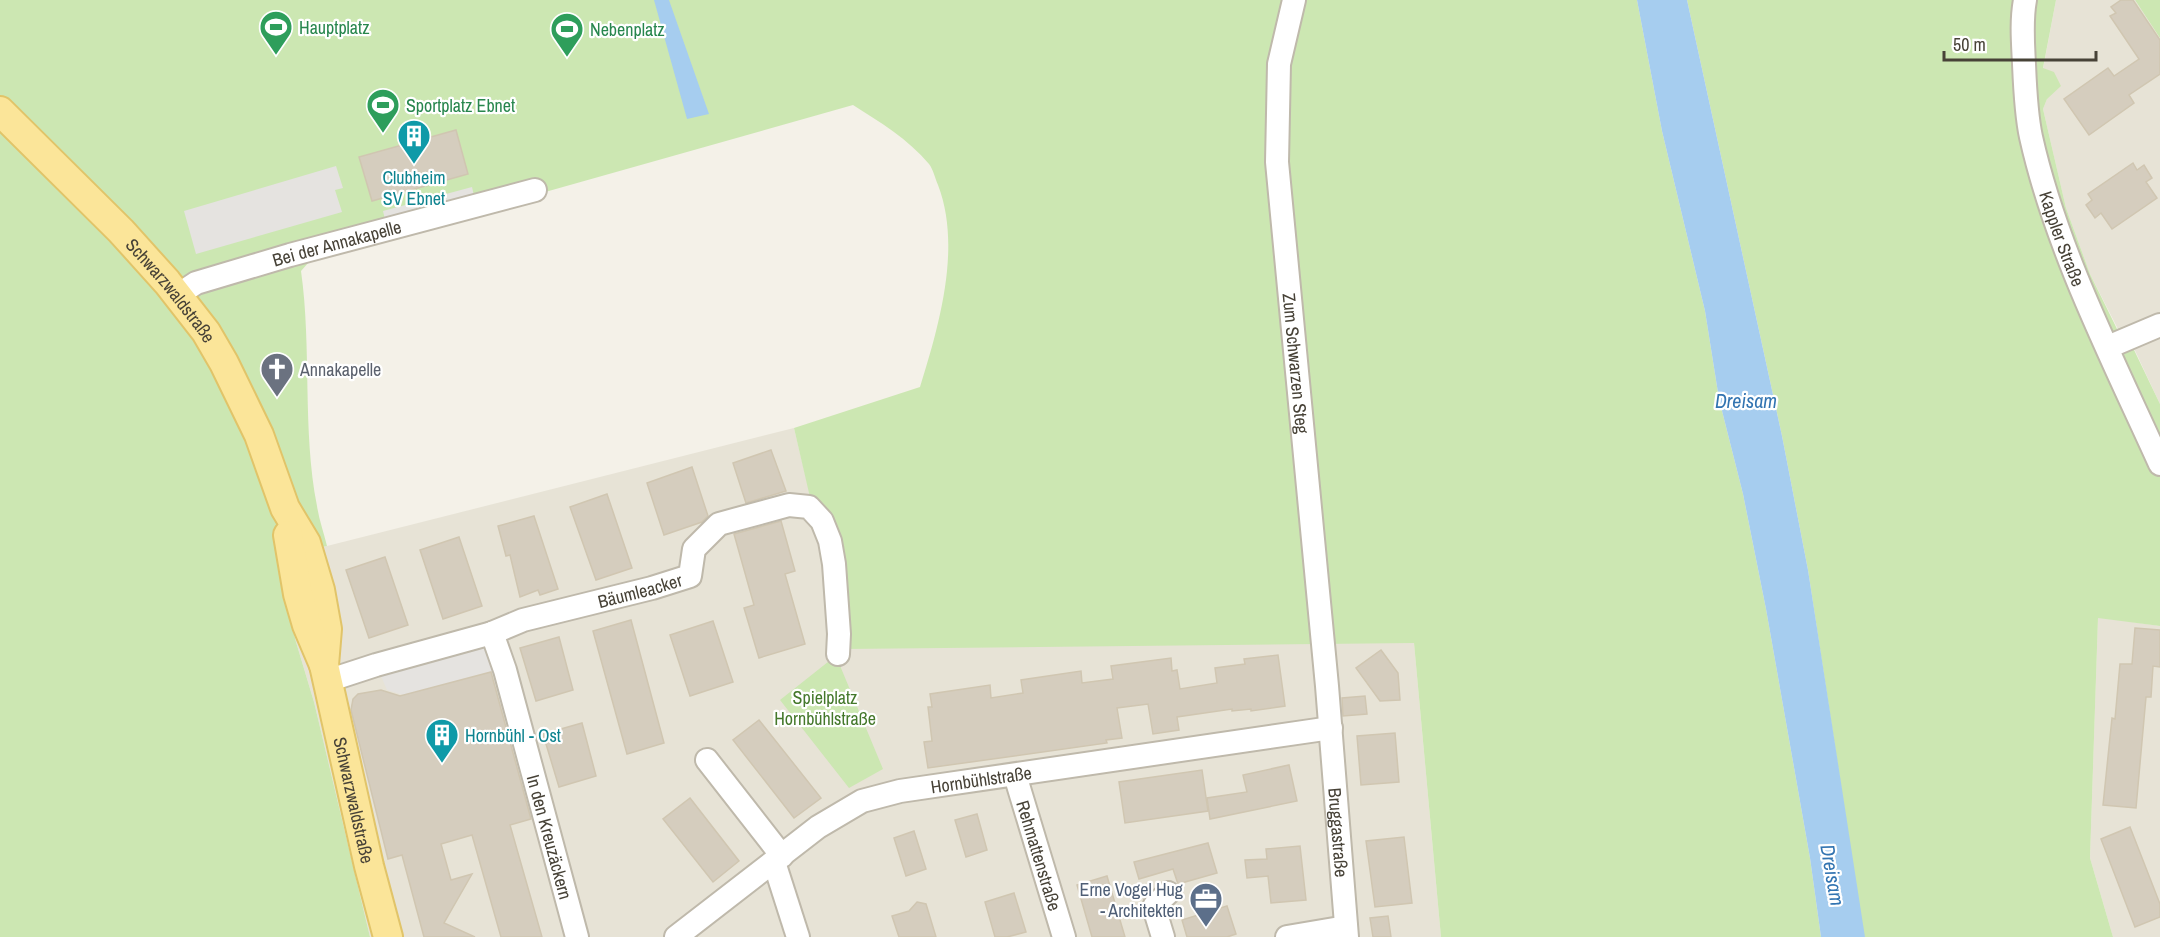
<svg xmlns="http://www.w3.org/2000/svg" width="2160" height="937" font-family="'Archivo Narrow',sans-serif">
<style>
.residential{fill:#e7e3d6}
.green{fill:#cce7b2}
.parking{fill:#e5e3e0}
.water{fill:#a6cdef}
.building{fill:#d5cdbe;stroke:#d0c6b1;stroke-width:1.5}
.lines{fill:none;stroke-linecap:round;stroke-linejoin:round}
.minor-casing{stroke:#bfb9ab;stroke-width:26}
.major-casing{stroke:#e1c469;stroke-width:32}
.minor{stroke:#fff;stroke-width:22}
.major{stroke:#fbe599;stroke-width:28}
.labels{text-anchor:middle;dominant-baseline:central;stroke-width:4.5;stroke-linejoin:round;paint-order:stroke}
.leisure-label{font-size:18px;fill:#27864d;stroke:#fff;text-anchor:start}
.culture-label{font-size:18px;fill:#0d838f;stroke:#fff}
.street-label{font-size:18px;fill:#474237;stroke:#fff}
.worship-label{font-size:18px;fill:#5b616d;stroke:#fff;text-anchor:start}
.park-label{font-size:18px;fill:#44782b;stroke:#fff}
.service-label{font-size:18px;fill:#4e5e75;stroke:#fff;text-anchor:end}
.water-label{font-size:20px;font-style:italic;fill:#3274b1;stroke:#fff}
</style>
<rect width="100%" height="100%" fill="#f4f1e8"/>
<g class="residential">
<path d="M2056 0H2135L2160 38V404L2124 327 2118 329 2090 274 2066 208 2043 109 2047 99 2043 69Z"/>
<path d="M794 428 812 503 1313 643H1414L1441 937H370L314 702 296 642 276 556 327 546Z"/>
<path d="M2098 617 2160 626V937H2113L2090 858Z"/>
</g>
<g class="green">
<path d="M0 0H1637L1662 131 1705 311 1719 399 1743 494 1766 609 1810 858 1821 937H1441L1414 643 845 649 794 428 920 387C939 326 962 247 938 185 935 178 933 169 929 164 908 139 880 122 853 105L337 251 309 262 301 271C312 348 302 429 317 506 319 520 324 533 327 546L276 556 296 642 314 702 370 937H0Z"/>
<path d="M1687 0H2056L2043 68 2054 72 2061 86 2047 99 2043 109 2066 208 2090 274 2117 329 2123 327 2160 404V626L2098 618 2090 858 2113 937H1864L1808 570 1782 436Z"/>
<path d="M2135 0H2160V38Z"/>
<path d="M838 654 841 668 883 769 849 788 780 700Z"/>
</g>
<g class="parking">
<path d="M336 166 343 188 335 190 342 212 196 254 184 211Z"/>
<path d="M472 187 475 200 386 224 383 211Z"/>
<path d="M492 633 505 670 410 697 387 690 376 665Z"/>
</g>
<g class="water">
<path d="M654 0H669L709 114 687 119Z"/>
<path d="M1637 0H1687L1782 436 1808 570 1865 937H1821L1810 858 1766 609 1743 494 1719 399 1705 311 1662 131Z"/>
</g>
<g class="building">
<path d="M2121 0H2133L2160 40V74L2129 95 2134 103 2089 135 2064 99 2108 68 2114 76 2139 59 2110 16 2116 13 2111 7Z"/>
<path d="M456 130 468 174 372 201 359 157Z"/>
<path d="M2133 163 2137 170 2144 165 2152 178 2146 182 2157 198 2112 229 2101 213 2095 218 2086 205 2092 200 2088 194Z"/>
<path d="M771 450 786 491 746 503 733 463Z"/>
<path d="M692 467 708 516 702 522 664 535 647 483Z"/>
<path d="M607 494 632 568 596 580 570 507Z"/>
<path d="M534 516 558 589 540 595 538 590 520 597 510 555 506 556 498 526Z"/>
<path d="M781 521 795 571 785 574 805 644 759 658 744 608 754 605 734 534Z"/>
<path d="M459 537 482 606 443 619 420 550Z"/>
<path d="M385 557 408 625 369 638 346 570Z"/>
<path d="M631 620 664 743 627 754 593 631Z"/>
<path d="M713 621 733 682 690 696 670 635Z"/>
<path d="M2135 628 2160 630V667L2153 666 2151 697H2146L2136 808 2103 805 2112 718 2115 719 2120 664H2132Z"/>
<path d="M559 637 573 690 536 701 520 648Z"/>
<path d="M1381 650 1398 673 1400 700 1380 701 1356 668Z"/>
<path d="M1278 655 1285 706 1251 711V709L1232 711V709L1177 717 1179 730 1153 734 1148 704 1117 708 1122 738 1106 740 1107 743 928 768 924 742 932 741 928 707H932L930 694 990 685 991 698 1023 693 1021 680 1081 671 1082 683 1113 679 1111 666 1171 658 1172 671 1177 670 1180 689 1217 683 1215 668 1245 664 1244 659Z"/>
<path d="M491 672 531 819 510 825 542 937H501L472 835 441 844 451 880 472 874 444 923 475 937H424L402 855 388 859 351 710 353 699 358 694 381 690 400 696Z"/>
<path d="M1365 696 1367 714 1343 716 1342 698Z"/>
<path d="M759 720 821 798 794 818 733 740Z"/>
<path d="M582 723 596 776 559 787 543 734Z"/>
<path d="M1395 733 1399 782 1361 785 1357 736Z"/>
<path d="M1289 765 1297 801 1210 819 1207 798 1247 792 1243 775Z"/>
<path d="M1202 770 1208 811 1125 823 1119 782Z"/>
<path d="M690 798 739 861 713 882 663 819Z"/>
<path d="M977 814 987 850 966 857 955 820Z"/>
<path d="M2130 827 2160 904V917L2135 927 2101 839Z"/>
<path d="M914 831 926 869 906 876 894 838Z"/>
<path d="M1404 837 1412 903 1375 907 1366 841Z"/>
<path d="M1208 843 1217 873 1178 884 1173 869 1139 879 1134 862Z"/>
<path d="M1300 846 1306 900 1271 903 1268 876 1247 878 1245 860 1267 859 1266 849Z"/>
<path d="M1107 876 1125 937H1092L1077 885Z"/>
<path d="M1014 893 1026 932 1007 937H995L985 902Z"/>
<path d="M917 902 926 904 936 937H899L892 916 909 911Z"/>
<path d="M1227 906 1236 934 1227 937H1187L1182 920Z"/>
<path d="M1388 916 1391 937H1373L1370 918Z"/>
</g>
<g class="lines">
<g class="minor-casing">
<g id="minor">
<path id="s1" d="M1294 0 1279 64 1277 162 1327 686 1347 937"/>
<path id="s2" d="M2025 0C2021 21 2023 43 2024 64 2025 88 2026 114 2031 137 2056 249 2113 360 2160 464"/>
<path id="s3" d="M178 295 196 283 290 255 535 190"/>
<path d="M2108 347 2160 325"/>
<path id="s4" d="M492 633 505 670 577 937"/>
<path id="s5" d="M327 681 376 665 492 633 523 620 652 588 690 576 694 549 719 524 789 505 809 507 822 521 830 541 834 564 839 634 838 654"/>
<path d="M707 760 782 856"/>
<path id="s6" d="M1015 775 1064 937"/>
<path d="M774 862 798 937"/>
<path id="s7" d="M676 937 818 827 862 801 900 791 1331 728"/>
<path d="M1163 937 1156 914 1155 905 1168 893"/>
<path d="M1287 937 1346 927"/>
</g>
</g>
<g class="major-casing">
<g id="major">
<path id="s8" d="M0 111 121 231 167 282 206 332 224 363 259 435 285 508 306 543 320 590 327 629 324 665"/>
<path id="s9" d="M288 535 298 594 307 625 324 665 369 866 388 937"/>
</g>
</g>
<use href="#minor" class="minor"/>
<use href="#major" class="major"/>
</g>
<defs>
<g id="stadium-pin" transform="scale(1.725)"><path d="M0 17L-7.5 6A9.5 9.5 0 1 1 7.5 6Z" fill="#2e9e5b" stroke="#fff"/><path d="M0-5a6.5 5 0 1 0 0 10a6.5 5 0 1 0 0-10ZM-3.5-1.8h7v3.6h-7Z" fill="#fff"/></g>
<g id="building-pin" transform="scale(1.725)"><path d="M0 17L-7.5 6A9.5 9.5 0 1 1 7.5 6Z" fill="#0f9aa8" stroke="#fff"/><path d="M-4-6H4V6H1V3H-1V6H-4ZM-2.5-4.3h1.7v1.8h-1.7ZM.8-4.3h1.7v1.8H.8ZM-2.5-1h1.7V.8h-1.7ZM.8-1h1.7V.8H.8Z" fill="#fff"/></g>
<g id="church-pin" transform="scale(1.725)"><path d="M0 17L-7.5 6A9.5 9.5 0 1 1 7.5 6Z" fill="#6b7280" stroke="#fff"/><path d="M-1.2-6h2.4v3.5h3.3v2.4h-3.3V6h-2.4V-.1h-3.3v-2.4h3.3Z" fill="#fff"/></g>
<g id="office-pin" transform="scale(1.725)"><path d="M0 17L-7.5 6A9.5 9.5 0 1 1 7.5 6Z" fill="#5c6f8a" stroke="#fff"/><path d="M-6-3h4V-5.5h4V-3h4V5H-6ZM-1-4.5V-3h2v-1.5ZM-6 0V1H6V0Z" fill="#fff"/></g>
</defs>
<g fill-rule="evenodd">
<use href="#stadium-pin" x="276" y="27"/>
<use href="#stadium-pin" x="567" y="29"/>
<use href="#stadium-pin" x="383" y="105"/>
<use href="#building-pin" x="414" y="136"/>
<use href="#church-pin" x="277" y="369"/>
<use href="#building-pin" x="442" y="735"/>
<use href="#office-pin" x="1206" y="899"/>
</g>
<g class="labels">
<g class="leisure-label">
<text x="299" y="27">Hauptplatz</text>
<text x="590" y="29">Nebenplatz</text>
<text x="406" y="105">Sportplatz Ebnet</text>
</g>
<g class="culture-label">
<text x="414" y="177">Clubheim<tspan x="414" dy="21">SV Ebnet</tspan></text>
<text x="465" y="735" text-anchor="start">Hornbühl - Ost</text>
</g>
<g class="street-label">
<text stroke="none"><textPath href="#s2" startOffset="244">Kappler Straße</textPath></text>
<text stroke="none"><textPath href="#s3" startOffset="168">Bei der Annakapelle</textPath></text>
<text stroke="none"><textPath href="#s8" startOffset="248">Schwarzwaldstraße</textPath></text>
<text stroke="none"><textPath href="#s1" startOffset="366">Zum Schwarzen Steg</textPath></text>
<text stroke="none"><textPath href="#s5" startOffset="326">Bäumleacker</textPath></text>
<text stroke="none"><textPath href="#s7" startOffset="352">Hornbühlstraße</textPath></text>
<text stroke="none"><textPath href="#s9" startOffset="274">Schwarzwaldstraße</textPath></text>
<text stroke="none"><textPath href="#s1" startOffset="837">Bruggastraße</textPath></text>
<text stroke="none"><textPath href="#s4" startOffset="212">In den Kreuzäckern</textPath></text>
<text stroke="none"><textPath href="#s6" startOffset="84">Rehmattenstraße</textPath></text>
</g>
<g class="worship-label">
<text x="300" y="369">Annakapelle</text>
</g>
<g class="park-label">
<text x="825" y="697">Spielplatz<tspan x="825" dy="21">Hornbühlstraße</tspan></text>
</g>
<g class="service-label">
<text x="1183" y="889">Erne Vogel Hug<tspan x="1183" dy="21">- Architekten</tspan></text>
</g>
<g class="water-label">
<text x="1746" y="400">Dreisam</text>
<text transform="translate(1833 875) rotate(80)">Dreisam</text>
</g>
</g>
<path d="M1944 51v9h152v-9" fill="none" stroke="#474237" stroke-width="3"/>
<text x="1953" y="51" font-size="18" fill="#474237" stroke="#ffffff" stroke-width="4.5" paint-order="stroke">50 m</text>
</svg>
